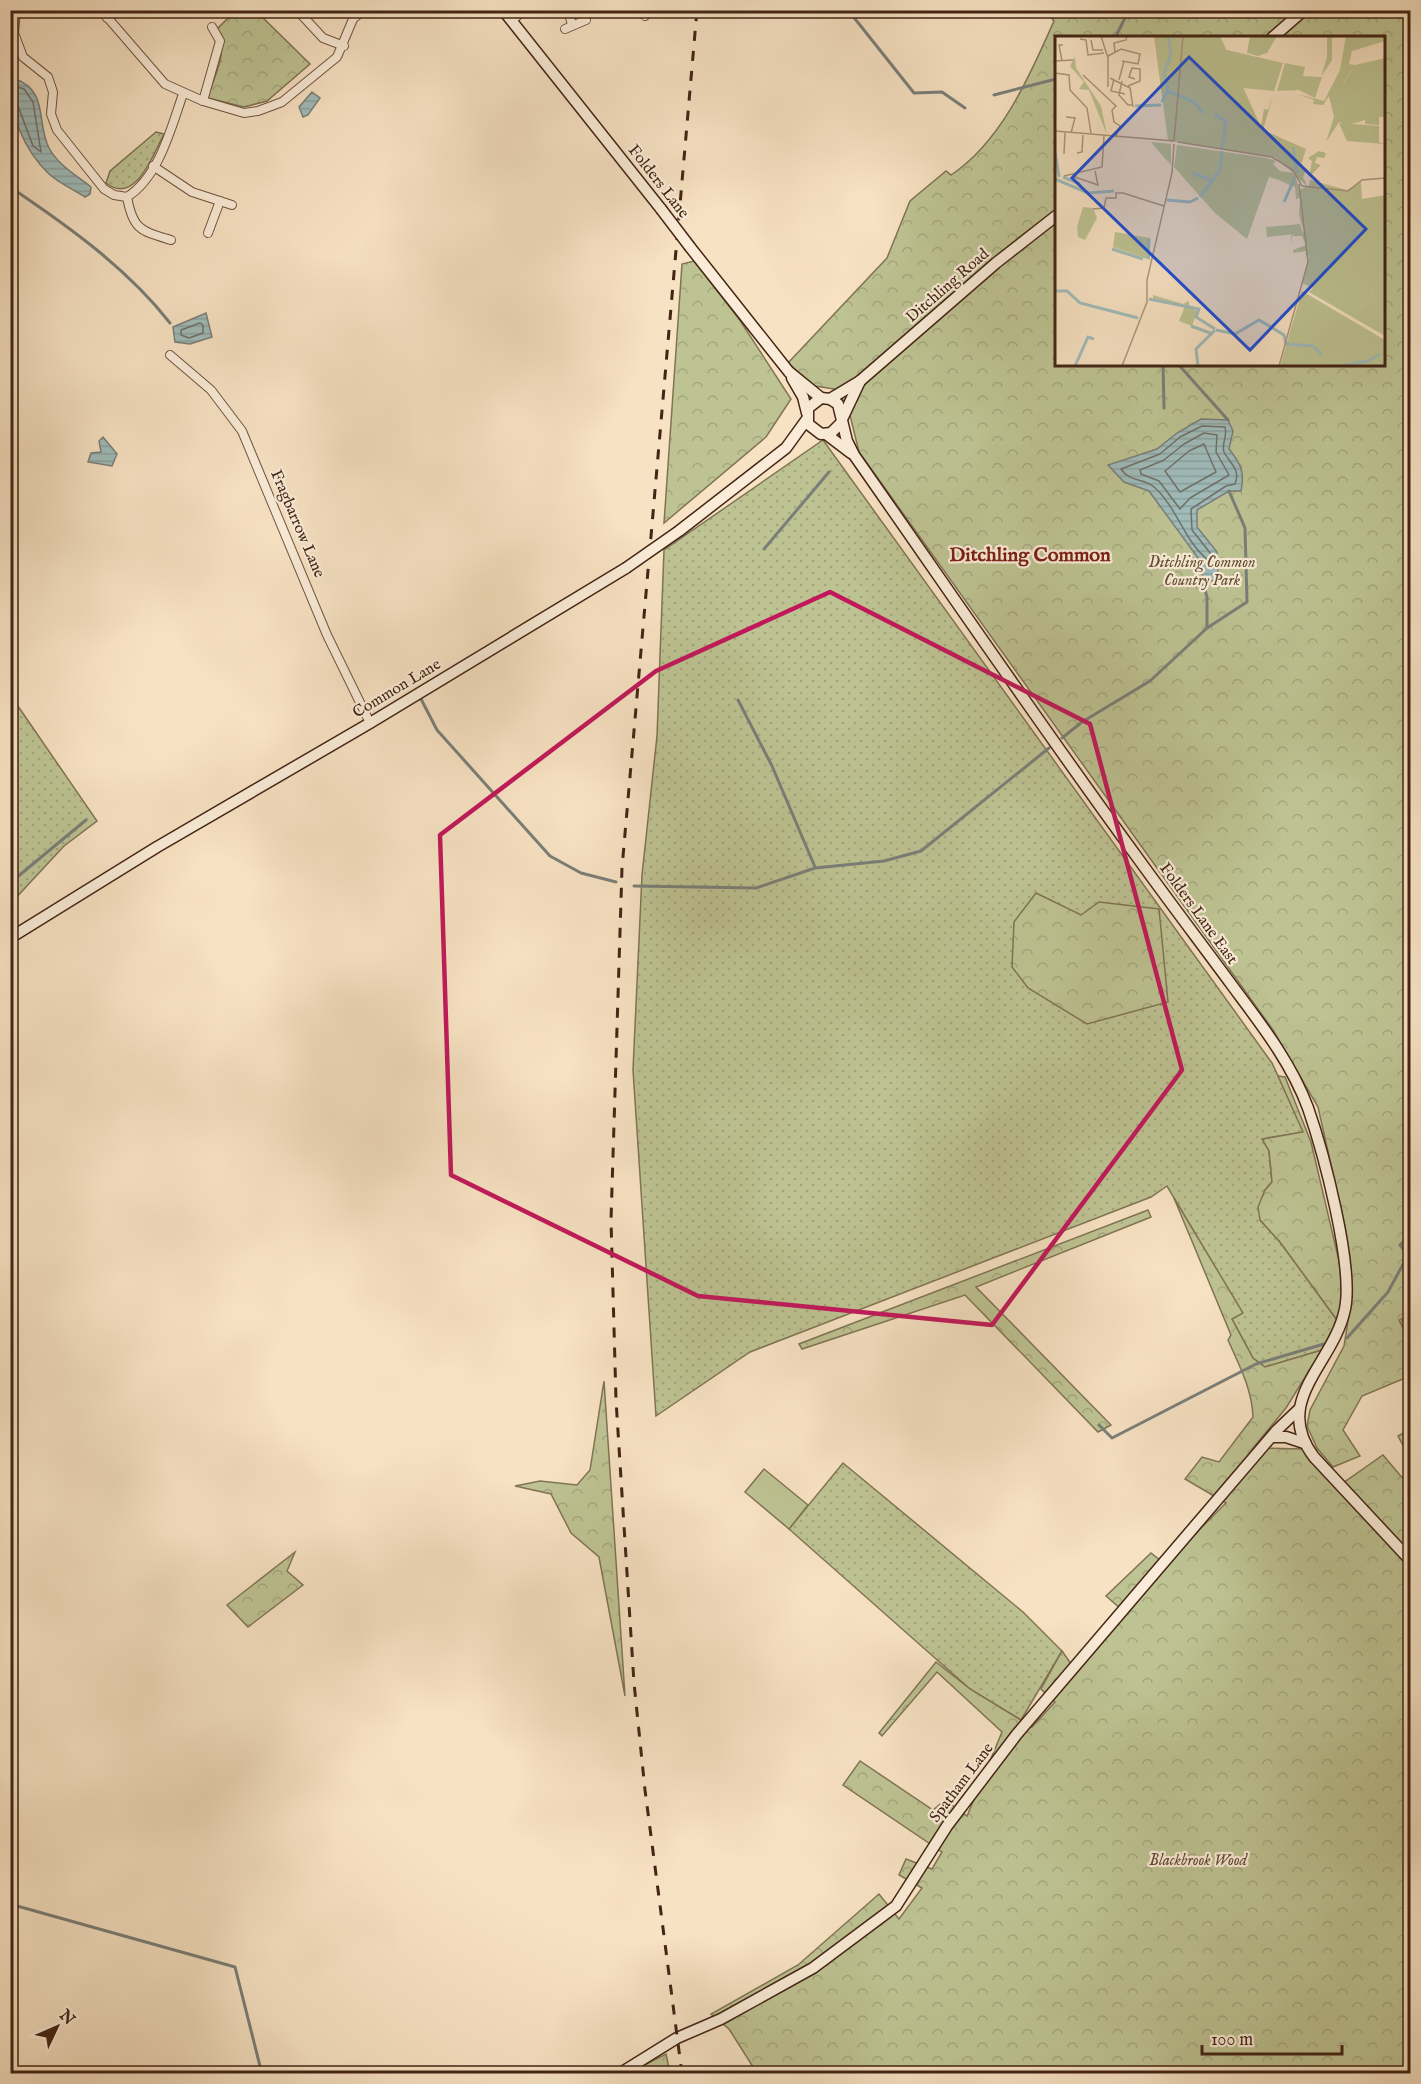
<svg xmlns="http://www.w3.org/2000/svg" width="1421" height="2084" font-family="'IM FELL English',serif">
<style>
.grass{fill:url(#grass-dots);stroke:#807454;stroke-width:1.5}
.forest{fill:url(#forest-crowns);stroke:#807454;stroke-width:1.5;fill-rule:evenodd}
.pitch{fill:#bec393;stroke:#807454;stroke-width:1.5}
.water{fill:url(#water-rules);stroke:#7a7f79;stroke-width:1.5}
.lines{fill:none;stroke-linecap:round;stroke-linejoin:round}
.shore{stroke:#717068;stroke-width:1.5}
.stream{stroke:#7a7f79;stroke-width:3}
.street-casing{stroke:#705440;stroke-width:10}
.secondary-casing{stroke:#432415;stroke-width:13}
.street{stroke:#faecd8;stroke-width:8}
.secondary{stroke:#faecd8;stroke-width:10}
.rail{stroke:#432415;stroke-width:3;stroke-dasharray:10 10;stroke-linecap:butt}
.secondary-bridge-casing{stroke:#432415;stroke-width:13;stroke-linecap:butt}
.secondary-bridge{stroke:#faecd8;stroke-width:10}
.marked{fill:none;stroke:#c2185b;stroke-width:4.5;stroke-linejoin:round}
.labels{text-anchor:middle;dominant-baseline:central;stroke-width:4.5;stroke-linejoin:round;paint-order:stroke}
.street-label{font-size:16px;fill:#432415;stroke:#faecd8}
.park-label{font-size:16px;font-style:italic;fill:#624c34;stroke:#faecd8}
.quarter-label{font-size:20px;font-weight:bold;fill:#7a1f14;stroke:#faecd8}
.inset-river{fill:none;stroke:#9fbcbb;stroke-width:3}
.inset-road{fill:none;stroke:#af967d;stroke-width:1.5}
.view{fill:#1d4ed8;fill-opacity:0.15;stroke:#1d4ed8;stroke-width:3}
.inset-edge{fill:none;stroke:#432415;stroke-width:3}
</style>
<defs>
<pattern id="grass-dots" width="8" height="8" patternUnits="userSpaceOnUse" patternTransform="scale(1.5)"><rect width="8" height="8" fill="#bec393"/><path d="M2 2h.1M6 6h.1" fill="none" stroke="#a4a77e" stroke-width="1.8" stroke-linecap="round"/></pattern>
<pattern id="forest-crowns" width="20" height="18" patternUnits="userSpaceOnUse" patternTransform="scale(1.5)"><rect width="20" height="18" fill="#bec393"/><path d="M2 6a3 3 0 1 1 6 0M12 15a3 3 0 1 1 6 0" fill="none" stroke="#a4a77e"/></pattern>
<pattern id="water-rules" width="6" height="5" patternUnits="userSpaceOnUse" patternTransform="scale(1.5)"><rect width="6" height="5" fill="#9fbcbb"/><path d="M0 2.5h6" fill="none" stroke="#8aa1a0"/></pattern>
</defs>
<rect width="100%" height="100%" fill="#f7e2c3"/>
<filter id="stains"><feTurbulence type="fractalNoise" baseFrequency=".00333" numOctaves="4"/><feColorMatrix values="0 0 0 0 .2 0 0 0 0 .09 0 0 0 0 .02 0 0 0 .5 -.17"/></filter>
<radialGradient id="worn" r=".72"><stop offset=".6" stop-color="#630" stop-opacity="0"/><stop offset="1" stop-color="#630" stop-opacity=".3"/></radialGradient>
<g class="grass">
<path d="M156 132 164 134C153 155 135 206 106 183L110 171Z"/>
<path d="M823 440 1272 1063 1304 1132 1263 1139 1269 1151 1272 1182 1265 1190 1260 1220 1280 1242 1337 1320 1322 1350 1265 1367 1253 1358 1232 1319 1242 1313 1167 1186 1151 1197 750 1352 656 1416 633 1070 642 875 657 736 664 550Z"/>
<path d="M11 696 97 821 64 846 11 903Z"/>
<path d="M1410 1316V1342L1400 1322Z"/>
<path d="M843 1463 1023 1612 1062 1651 1021 1720 970 1689 789 1529Z"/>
</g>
<g class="forest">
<path d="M221 11H256L310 64 267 101 244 107 208 98C214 73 229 56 217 29L228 18Z"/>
<path d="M1045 11H1410V1315L1399 1320 1410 1342V1376L1362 1396 1343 1430 1360 1456 1333 1467 1317 1448 1307 1426 1310 1410 1344 1346 1351 1302V1268L1345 1227 1318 1107 1273 1030 859 452 848 407 834 389 815 386 788 363 887 258 910 201 946 171 951 175C1002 141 1030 75 1054 21ZM1056 38H1384V364H1056Z"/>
<path d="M694 261 739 319 791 399 766 437 664 523 682 264Z"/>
<path d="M1036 893 1081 915 1099 902 1159 909 1168 1002 1087 1024 1028 988 1012 967 1014 922Z"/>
<path d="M1278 1076 1285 1077 1311 1142 1340 1265 1342 1304 1337 1320 1280 1242 1260 1220 1258 1207 1265 1190 1272 1182 1269 1151 1262 1139 1303 1132Z"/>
<path d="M1174 1198 1243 1313 1232 1319 1253 1358 1265 1367 1322 1350 1286 1408 1253 1448 1304 1449 1340 1485 1383 1455 1410 1487V2073H753L755 2070 729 2029 711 2014 798 1965 879 1894 899 1919 922 1888 899 1875 906 1859 932 1869 942 1852 843 1785 860 1761 933 1810 945 1800 967 1816 1002 1732 937 1672 882 1736 879 1733 936 1662 970 1689 1032 1727 1055 1702 1041 1689 1062 1651 1076 1671 1121 1609 1106 1596 1151 1553 1165 1564 1226 1503 1185 1479 1202 1457 1219 1462 1253 1417C1252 1389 1239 1365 1228 1340L1231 1335Z"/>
<path d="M1148 1210 1151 1217 976 1287 1111 1425 1098 1432 965 1295 802 1349 799 1344Z"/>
<path d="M604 1381 625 1696 599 1557 571 1533 551 1494 515 1486 540 1481 577 1485 590 1470Z"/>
<path d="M1410 1429V1448L1405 1449 1398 1436Z"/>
<path d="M295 1552 287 1571 303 1585 248 1627 227 1605Z"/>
<path d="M666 2054 670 2073H629Z"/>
</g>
<path class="pitch" d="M764 1469 808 1505 789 1529 745 1492Z"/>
<g class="water">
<path d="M16 79C49 92 36 123 49 148 59 166 76 175 91 187L90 194 85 197C74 190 59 183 49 174 23 149 10 115 11 80Z"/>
<path d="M312 92 320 98 308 115 303 117 299 107Z"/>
<path d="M206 313 212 337 190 344 175 342 173 327Z"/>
<path d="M1201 419 1228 420 1233 431 1229 449C1241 464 1245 472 1241 491H1229L1197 510V527L1217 552 1218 579 1203 583 1201 562 1149 491 1124 482 1108 465 1157 449 1177 433Z"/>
<path d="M103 437 117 454 112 466 88 462 91 453 101 452 99 441Z"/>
</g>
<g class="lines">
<g class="shore">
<path d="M10 85 24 89 33 102 41 152 33 146 18 106 10 103"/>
<path d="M200 323 203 325V333L189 338 181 335V330Z"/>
<path d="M1202 426 1225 427C1228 436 1221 444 1224 452 1230 464 1241 469 1235 484L1226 486 1191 509 1192 530 1211 554 1208 560C1184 541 1177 507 1154 487 1144 478 1129 482 1121 469L1160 454 1180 437Z"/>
<path d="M1204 433 1217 435 1216 452 1229 475 1190 498 1180 509 1159 481 1141 474 1140 470 1164 460 1184 444Z"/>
<path d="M1204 444 1216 472 1180 492 1165 471 1189 451Z"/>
</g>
<g class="stream">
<path d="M848 10 914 93 942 92 965 108"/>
<path d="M1115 38 1129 10"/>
<path d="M10 60 16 79"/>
<path d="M994 95 1056 79"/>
<path d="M10 187C68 226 127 268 170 323"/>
<path d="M1163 364 1164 408"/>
<path d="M1178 364 1228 420"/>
<path d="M764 549 829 472"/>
<path d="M1203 583 1207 597V628"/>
<path d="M420 697 437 730 550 856 581 873 616 882"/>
<path d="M738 700 772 766 815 867"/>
<path d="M1062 738 1082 722 1150 681 1207 628 1247 602 1245 528 1229 491"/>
<path d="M10 883 86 820"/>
<path d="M634 886 756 888 815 868 884 861 921 851 1049 748"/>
<path d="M1347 1338 1388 1292 1408 1255 1400 1245 1410 1235"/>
<path d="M1099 1425 1112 1438 1256 1364 1324 1344"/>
<path d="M10 1904 235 1967 262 2074"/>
</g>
<g class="street-casing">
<g id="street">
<path d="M16 10 14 33 23 57 48 77 53 92 51 114 57 130 104 189 114 195 127 197C159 177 171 128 183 94"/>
<path d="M101 10 165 84 203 101 244 113 258 111 282 102 337 57 353 19 364 10"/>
<path d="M297 10 323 38 344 46"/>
<path d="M568 10 572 25"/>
<path d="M644 10 645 16"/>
<path d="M107 18 115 10"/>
<path d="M512 20 525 10"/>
<path d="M565 29 586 20"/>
<path d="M203 101 220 41 212 27"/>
<path d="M153 166 192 192 232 205"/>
<path d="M127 197C133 230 141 231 171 240"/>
<path d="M208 233 220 201"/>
<path d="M170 355 211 390 242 431 327 635 370 723"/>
</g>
</g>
<g class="secondary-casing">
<g id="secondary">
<path d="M503 10 661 209"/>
<path d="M1272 38 1304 10"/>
<path d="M690 247 789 372 821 398"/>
<path d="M792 378 803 397 807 413"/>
<path d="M830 399 860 381 996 263 1056 216"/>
<path d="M843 417 860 381"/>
<path d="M842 422 831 433 821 434 808 424V408L821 398 830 399 838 404 847 441 854 455C948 589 1040 725 1137 857 1168 900 1200 942 1231 984 1260 1023 1291 1062 1308 1108 1323 1151 1354 1266 1345 1309 1334 1364 1271 1400 1314 1457L1410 1560"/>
<path d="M826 434 851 453"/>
<path d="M679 531 786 448 807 419"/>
<path d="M10 938 157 847 370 723 626 568"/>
<path d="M1272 1437H1286L1304 1443"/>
<path d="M619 2074 677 2038 721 2019 813 1968 896 1906 947 1826 1017 1734 1277 1430 1298 1410"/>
</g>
</g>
<use href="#street" class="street"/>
<use href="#secondary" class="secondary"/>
<path class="rail" d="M682 2074 645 1790 634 1683 616 1400 611 1220 622 868 697 10"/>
<g class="secondary-bridge-casing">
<g id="secondary-bridge">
<path d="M661 209 690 247"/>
<path d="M626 568 679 531"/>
</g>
</g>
<use href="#secondary-bridge" class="secondary-bridge"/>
</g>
<path class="marked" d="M830 592 1090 724 1182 1070 992 1325 698 1296 451 1175 440 835 656 671Z"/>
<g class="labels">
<g class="street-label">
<text transform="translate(658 182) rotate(52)">Folders Lane</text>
<text transform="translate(948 286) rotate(-41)">Ditchling Road</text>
<text transform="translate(297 524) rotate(67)">Fragbarrow Lane</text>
<text transform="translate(397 689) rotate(-31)">Common Lane</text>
<text transform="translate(1198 914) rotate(54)">Folders Lane East</text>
<text transform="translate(962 1783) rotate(-53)">Spatham Lane</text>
</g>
<g class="park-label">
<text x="1202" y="563">Ditchling Common<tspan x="1202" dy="18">Country Park</tspan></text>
<text x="1198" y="1861">Blackbrook Wood</text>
</g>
<g class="quarter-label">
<text x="1030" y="555">Ditchling Common</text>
</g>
</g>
<g transform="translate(1055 36)">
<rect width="330" height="330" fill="#f7e2c3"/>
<path d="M168 13 228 27 219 55 187 52ZM322 24V48L303 59 288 49 300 29ZM230 27 250 31 248 40 267 41 260 62 244 54 222 55ZM122 109 212 122 221 125 218 128 225 135 239 137 241 141 236 147 214 141 192 203 160 177 119 131ZM245 188 248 197 212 201 211 191ZM60 196 95 202V224L58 211ZM330 231V300L254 256 260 250 307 273ZM247 255 330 304V330H225Z" fill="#bec393"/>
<path d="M99 0H165L206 91 209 73 213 74 219 56 208 94 251 113 245 132 251 134 248 141 252 150 220 121 113 105ZM195 0H222L212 17 203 20 192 17ZM272 0H277V24L266 41 272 21ZM291 0H330V5L297 15 294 28 300 29 288 48 302 49 303 59 321 48 322 24 330 22V81H324V89L310 88V84L293 89 284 86 271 106 279 81 274 60 268 69 258 68 259 64 242 58 269 65 285 34ZM20 20 21 32 46 70 52 99 34 54 24 53 29 46 15 30ZM284 87 324 90V106L330 108 292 105ZM96 106 116 108V129L99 110ZM264 115 271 117 269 122 262 121 260 127 266 129 254 141 257 125 253 122ZM180 128a8 8 0 1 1 16 0a8 8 0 1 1-16 0ZM216 141 236 147 241 141 244 154 254 150 255 144 292 154 306 145 307 163 330 159V231L307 273 247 247 254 220 250 218 252 215 238 217V214L251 209 247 200H237V210L236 199 249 196 244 179 245 162 241 163 240 151ZM28 171 38 172 42 182 30 204 23 201 22 191ZM98 259 128 268 134 265V271L142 275 137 290 124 285 130 270 98 263Z" fill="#bec393"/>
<path class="inset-river" d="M113 55 139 66 148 77M107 66 113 54 109 38 116 18 113 0M80 70 106 69M160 78 171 86 167 113M238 111 242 137M0 116 4 141M137 137 156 144M8 141 25 148M0 143 33 157 59 155M145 161 165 134 167 115M112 164 135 166 143 162M229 166 240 141M57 213 88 223M93 223 94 203M0 255H12L25 267 83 282M94 263 144 273 141 281 160 293M136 290 158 298M161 294 180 298 204 284 229 299 231 308 258 310 267 319M20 330 33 301 39 303M143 330 141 313 160 294M285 330 313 325 325 318"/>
<path class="inset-road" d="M46 0 53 22V51M25 3 31 4 33 19 49 17M36 4 38 14H48M60 16 59 7 71 4 72 0M53 20 66 13 85 18 83 28 67 25M0 25 18 24M7 25 4 9H8M0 37 14 39 15 54M28 39 61 70 57 74 59 86 65 90 61 100M55 42 75 52 78 71M59 43 56 55 70 58M64 44 69 25M67 45 64 59 73 69H78M73 50 85 45V33L77 32 74 41 80 43M15 54 32 72 36 97M11 81 20 82 16 97M0 95 119 105M119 105 128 0M123 106 217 121 238 134 247 150M22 117 27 116 28 99M9 118 10 96M9 140 47 131 49 100M17 140 43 149 40 135M247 150 293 155 307 144 330 142M38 173 49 172 51 162H61V157H68L109 170M67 330 92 266V244L117 137 119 108M224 330 253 226 244 148"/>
<path class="view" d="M134 21 311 193 195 314 17 142Z"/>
<rect width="330" height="330" class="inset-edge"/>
</g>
<rect width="1421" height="2084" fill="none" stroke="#f7e2c3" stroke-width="36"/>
<rect x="12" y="12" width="1397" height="2060" fill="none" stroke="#432415" stroke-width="3"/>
<rect x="18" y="18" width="1385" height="2048" fill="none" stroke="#432415" stroke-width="1.5"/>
<g transform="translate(57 2027) rotate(46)" stroke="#faecd8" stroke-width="4.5" paint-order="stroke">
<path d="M0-4.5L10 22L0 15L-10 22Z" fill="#432415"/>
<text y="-9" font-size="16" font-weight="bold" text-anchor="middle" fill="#432415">N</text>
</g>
<path d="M1202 2045v9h140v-9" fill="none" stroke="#432415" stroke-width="3"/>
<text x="1211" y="2045" font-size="18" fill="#432415" stroke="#faecd8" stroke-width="4.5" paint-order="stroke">100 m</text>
<rect width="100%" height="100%" filter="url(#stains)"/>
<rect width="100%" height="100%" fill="url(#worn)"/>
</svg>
